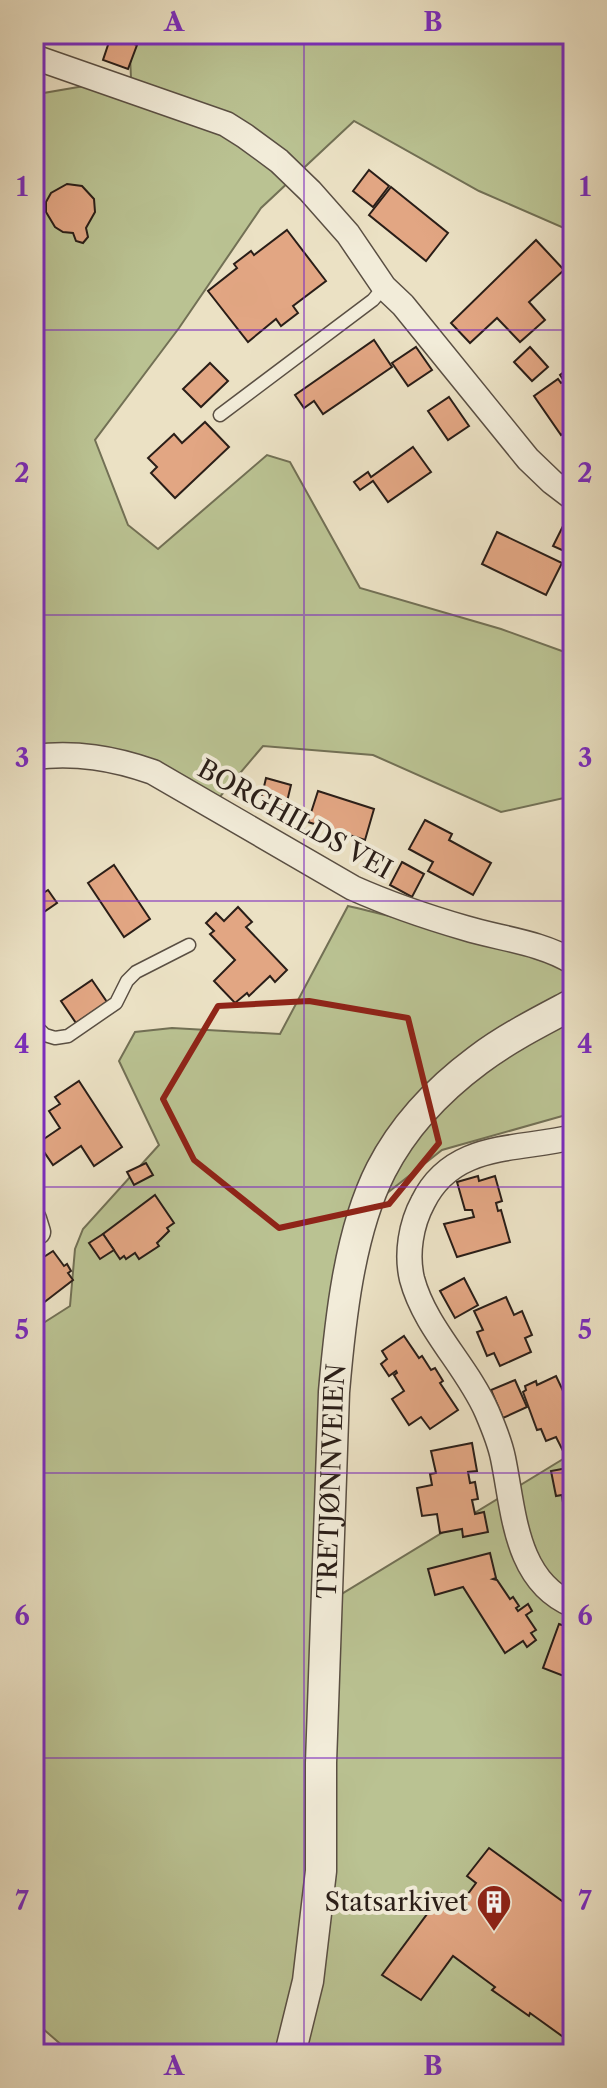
<svg xmlns="http://www.w3.org/2000/svg" width="607" height="2088" font-family="'Libre Caslon Text',serif">
<style>
.green{fill:#bac292;stroke:#727055;stroke-width:2}
.building{fill:#e2a683;stroke:#2a1e18;stroke-width:2}
.lines{fill:none;stroke-linecap:round;stroke-linejoin:round}
.service-casing{stroke:#5a4f43;stroke-width:15}
.minor-casing{stroke:#5a4f43;stroke-width:27}
.tertiary-casing{stroke:#5a4f43;stroke-width:33}
.service{stroke:#f2ecd9;stroke-width:12}
.minor{stroke:#f2ecd9;stroke-width:24}
.tertiary{stroke:#f2ecd9;stroke-width:30}
.marked{fill:none;stroke:#8f2418;stroke-width:6;stroke-linejoin:round}
.grid{fill:none;stroke:#7b2cbf;stroke-width:2;stroke-opacity:0.55}
.labels{text-anchor:middle;dominant-baseline:central;stroke-width:8;stroke-linejoin:round;paint-order:stroke}
.street-label{font-size:26px;fill:#2a1e18;stroke:#f2ecd9}
.poi-label{font-size:26px;fill:#2a1e18;stroke:#f2ecd9;text-anchor:end}
.neatline{fill:none;stroke:#7b2cbf;stroke-width:3}
.grid-label{font-size:26px;text-anchor:middle;font-weight:bold;fill:#7b2cbf}
</style>
<rect width="100%" height="100%" fill="#ebe1c4"/>
<filter id="stains"><feTurbulence type="fractalNoise" baseFrequency=".0025" numOctaves="4"/><feColorMatrix values="0 0 0 0 .2 0 0 0 0 .09 0 0 0 0 .02 0 0 0 .5 -.17"/></filter>
<radialGradient id="worn" r=".72"><stop offset=".6" stop-color="#630" stop-opacity="0"/><stop offset="1" stop-color="#630" stop-opacity=".3"/></radialGradient>
<g class="green">
<path d="M129 34H573V232L479 191 354 121 261 208 179 328 95 440 128 525 158 549 267 455 290 462 360 588 501 629 573 655V796L501 812 373 755 263 746 219 798 77 762 34 768V101L38 94 131 78Z"/>
<path d="M348 906C419 922 500 949 573 944V1113L442 1150 358 1216 325 1604 573 1453V2054H72L34 2021V1329L70 1306 75 1249 83 1229 159 1145 119 1061 135 1032 172 1028 280 1034Z"/>
</g>
<g class="building">
<path d="M111 36 137 45 128 69 103 60Z"/>
<path d="M369 170 389 186 373 207 353 191Z"/>
<path d="M67 184 82 186 94 199 95 212 86 228 88 237 83 243 76 241 73 233 63 232 55 227 46 212V202L51 193Z"/>
<path d="M391 187 448 233 426 261 369 215Z"/>
<path d="M287 230 326 281 293 306 298 313 281 326 276 319 248 342 208 291 237 268 234 264 251 251 254 255Z"/>
<path d="M536 240 564 270 529 302 545 320 520 342 497 318 470 343 451 323Z"/>
<path d="M374 340 392 367 323 414 314 401 304 408 295 395Z"/>
<path d="M416 347 432 370 408 386 392 363Z"/>
<path d="M530 347 548 367 532 381 514 362Z"/>
<path d="M210 363 228 381 201 407 183 389Z"/>
<path d="M573 365V444L565 432 561 435 534 396 558 379 561 383 564 381 560 375Z"/>
<path d="M449 397 469 426 448 440 428 411Z"/>
<path d="M205 422 229 447 175 498 151 473 157 467 148 458 174 434 182 443Z"/>
<path d="M413 447 431 472 388 502 373 481 360 490 354 482 368 472 371 477Z"/>
<path d="M565 522 573 525V555L553 546Z"/>
<path d="M497 532 562 563 546 595 482 564Z"/>
<path d="M266 778 291 785 285 810 260 804Z"/>
<path d="M318 791 374 809 365 840 308 822Z"/>
<path d="M425 820 452 834 449 840 491 863 473 895 428 871 433 862 409 849Z"/>
<path d="M402 862 424 874 412 897 390 885Z"/>
<path d="M114 865 150 919 124 937 88 883Z"/>
<path d="M48 890 57 903 38 916 34 910V899Z"/>
<path d="M238 907 252 922 246 927 287 970 275 982 270 976 249 996 247 993 235 1003 214 981 235 960 210 934 214 931 206 923 216 913 224 921Z"/>
<path d="M92 980 107 1002 76 1023 61 1001Z"/>
<path d="M79 1081 122 1147 94 1166 81 1146 53 1165 38 1143 60 1128 49 1111 60 1104 55 1097Z"/>
<path d="M146 1163 153 1175 134 1185 127 1172Z"/>
<path d="M478 1176 479 1181 495 1176 502 1201 496 1203 498 1211 501 1210 510 1242 457 1257 444 1224 474 1217 472 1210H465L457 1182Z"/>
<path d="M155 1195 174 1223 167 1228 169 1231 157 1243 159 1246 139 1259 135 1253 126 1259 124 1256 120 1259 103 1234Z"/>
<path d="M103 1234 114 1250 100 1259 89 1243Z"/>
<path d="M53 1251 64 1266 67 1264 71 1271 68 1273 73 1280 42 1304 40 1302 34 1306V1252L39 1260Z"/>
<path d="M464 1278 478 1305 455 1318 440 1291Z"/>
<path d="M506 1297 514 1315 522 1311 532 1335 525 1338 531 1352 500 1366 494 1353 487 1356 477 1332 483 1330 474 1311Z"/>
<path d="M404 1336 419 1358 422 1356 431 1370 435 1368 443 1381 440 1383 458 1410 430 1429 421 1417 409 1425 392 1399 404 1391 394 1375 397 1373 396 1371 389 1376 381 1364 387 1359 382 1351Z"/>
<path d="M556 1376 573 1412V1446L563 1451 556 1437 546 1441 541 1429 537 1430 523 1392 526 1390 525 1386 536 1381 537 1385Z"/>
<path d="M515 1380 527 1407 503 1418 491 1390Z"/>
<path d="M472 1443 477 1471 468 1472 470 1483 475 1482 478 1499 472 1500 475 1514 484 1512 488 1532 463 1537 462 1529 440 1533 437 1514 422 1516 417 1488 432 1485 430 1474 436 1473 431 1451Z"/>
<path d="M573 1467V1555L570 1540H568L562 1495 556 1496 551 1471Z"/>
<path d="M490 1553 496 1578 493 1579 497 1580 510 1599 513 1597 519 1606 516 1608 518 1611 528 1604 532 1611 526 1615 536 1630 531 1633 536 1640 527 1647 523 1641 505 1653 463 1587 435 1595 428 1569Z"/>
<path d="M559 1624 573 1629V1671L569 1678 543 1668Z"/>
<path d="M489 1848 573 1909V2044L530 2013 529 2016 492 1990 495 1987 453 1956 421 2000 382 1975 442 1894 464 1910 466 1904 462 1902 476 1883 467 1876Z"/>
</g>
<g class="lines">
<g class="service-casing">
<g id="service">
<path d="M220 415 373 300 384 287"/>
<path d="M34 1024 45 1035 55 1038 68 1036 116 1003 127 981 136 972 189 945"/>
</g>
</g>
<g class="minor-casing">
<g id="minor">
<path d="M34 57 226 124 245 136 279 161 310 191 348 234 384 287 403 305 528 459 552 482 573 498"/>
<path d="M34 757C76 752 113 758 153 772L353 888C389 904 427 917 465 928 501 939 540 942 573 962"/>
<path d="M573 1137C518 1151 453 1141 423 1202 411 1224 406 1254 412 1279 425 1328 467 1366 487 1412 493 1426 500 1443 503 1458 514 1511 515 1581 573 1605"/>
<path d="M34 1219 38 1232"/>
</g>
</g>
<g class="tertiary-casing">
<g id="tertiary">
<path id="s1" d="M290 2054 308 1981 321 1871V1763L334 1392C340 1322 349 1233 381 1170 403 1127 439 1089 478 1060 507 1038 541 1021 573 1004"/>
</g>
</g>
<use href="#service" class="service"/>
<use href="#minor" class="minor"/>
<use href="#tertiary" class="tertiary"/>
</g>
<path class="marked" d="M309 1001 408 1018 439 1143 389 1204 279 1228 194 1160 163 1099 218 1006Z"/>
<path class="grid" d="M304 34V2054M34 330H573M34 615H573M34 901H573M34 1187H573M34 1473H573M34 1758H573"/>
<defs>
<g id="building-pin" transform="scale(1.8)"><path d="M0 17L-7.5 6A9.5 9.5 0 1 1 7.5 6Z" fill="#8f2418" stroke="#f2ecd9"/><path d="M-4-6H4V6H1V3H-1V6H-4ZM-2.5-4.3h1.7v1.8h-1.7ZM.8-4.3h1.7v1.8H.8ZM-2.5-1h1.7V.8h-1.7ZM.8-1h1.7V.8H.8Z" fill="#fff"/></g>
</defs>
<g fill-rule="evenodd">
<use href="#building-pin" x="494" y="1902"/>
</g>
<g class="labels">
<g class="street-label">
<text transform="translate(295 819) rotate(29)">BORGHILDS VEI</text>
<text stroke="none"><textPath href="#s1" startOffset="576">TRETJØNNVEIEN</textPath></text>
</g>
<g class="poi-label">
<text x="468" y="1902">Statsarkivet</text>
</g>
</g>
<rect width="607" height="2088" fill="none" stroke="#ebe1c4" stroke-width="88"/>
<rect x="44" y="44" width="519" height="2000" class="neatline"/>
<g class="grid-label">
<text x="174" y="31">A</text>
<text x="433" y="31">B</text>
<text x="22" y="196">1</text>
<text x="585" y="196">1</text>
<text x="22" y="482">2</text>
<text x="585" y="482">2</text>
<text x="22" y="767">3</text>
<text x="585" y="767">3</text>
<text x="22" y="1053">4</text>
<text x="585" y="1053">4</text>
<text x="22" y="1339">5</text>
<text x="585" y="1339">5</text>
<text x="22" y="1625">6</text>
<text x="585" y="1625">6</text>
<text x="22" y="1910">7</text>
<text x="585" y="1910">7</text>
<text x="174" y="2075">A</text>
<text x="433" y="2075">B</text>
</g>
<rect width="100%" height="100%" filter="url(#stains)"/>
<rect width="100%" height="100%" fill="url(#worn)"/>
</svg>
